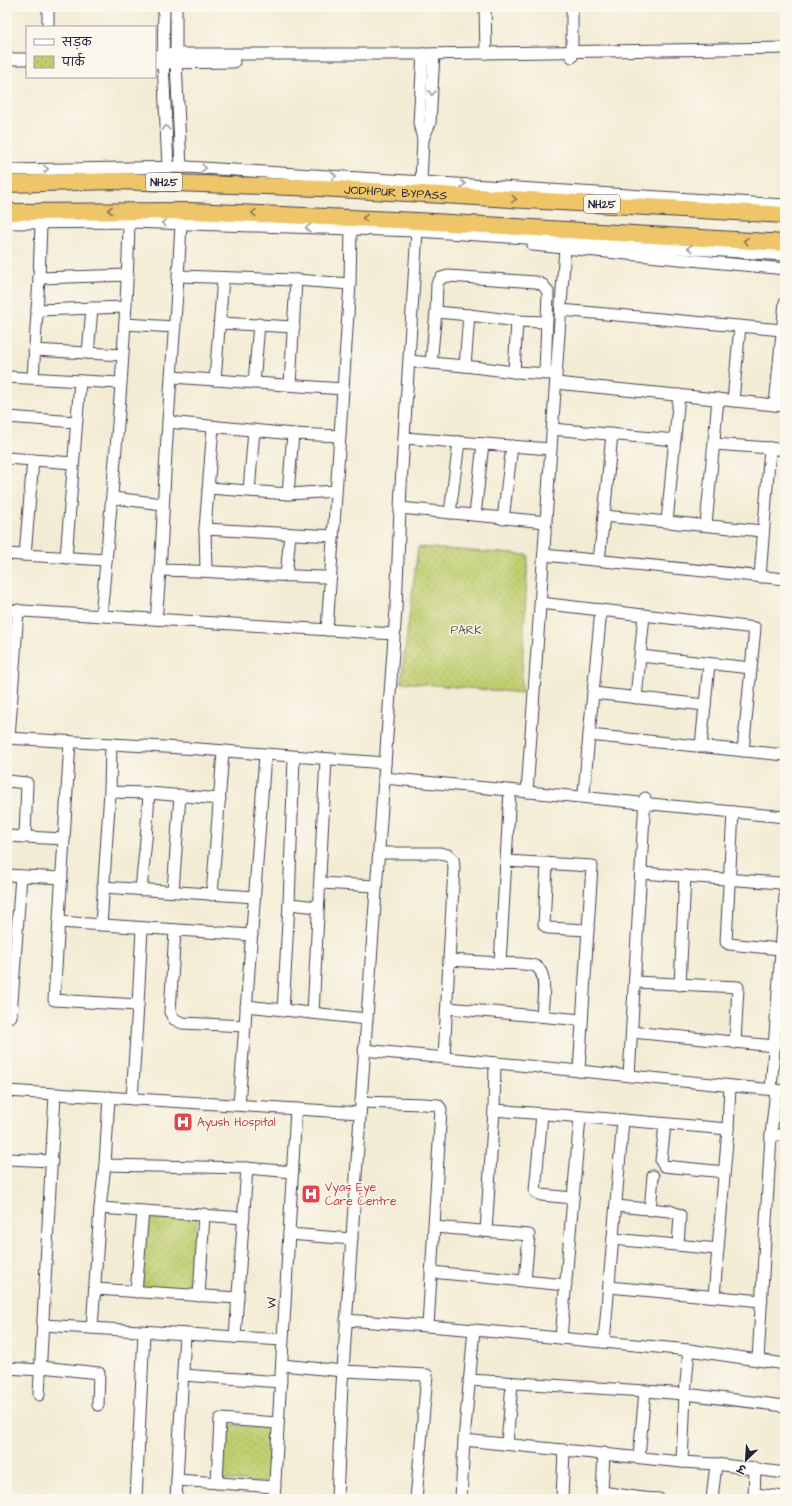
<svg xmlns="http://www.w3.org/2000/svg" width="792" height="1506" font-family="'Architects Daughter','Playpen Sans Deva',sans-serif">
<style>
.park{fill:url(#park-dots);stroke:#717856}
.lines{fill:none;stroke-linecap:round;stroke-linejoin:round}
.minor-casing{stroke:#414052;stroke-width:13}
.highway-casing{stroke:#414052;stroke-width:18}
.minor{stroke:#fff;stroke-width:11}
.highway{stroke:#eec569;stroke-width:16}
.oneway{stroke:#9c9ca7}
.oneway2{stroke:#887452}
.labels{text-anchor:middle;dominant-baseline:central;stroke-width:3;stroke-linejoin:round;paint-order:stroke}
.shield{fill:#fbf7ec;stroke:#636270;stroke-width:1}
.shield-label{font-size:11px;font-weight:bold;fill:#22223b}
.street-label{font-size:12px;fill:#22223b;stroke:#fbf7ec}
.park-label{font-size:12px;fill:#51564b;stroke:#fbf7ec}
.health-label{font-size:12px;fill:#be3a42;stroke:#fbf7ec;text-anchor:start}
</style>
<defs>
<pattern id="park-dots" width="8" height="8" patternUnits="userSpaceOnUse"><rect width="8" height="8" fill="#c0ce70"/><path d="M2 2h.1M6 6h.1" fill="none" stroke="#a5b162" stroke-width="1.8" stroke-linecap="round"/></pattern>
</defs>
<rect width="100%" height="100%" fill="#fbf7ec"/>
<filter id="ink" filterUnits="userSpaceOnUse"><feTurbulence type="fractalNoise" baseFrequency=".025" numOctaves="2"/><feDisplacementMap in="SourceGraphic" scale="8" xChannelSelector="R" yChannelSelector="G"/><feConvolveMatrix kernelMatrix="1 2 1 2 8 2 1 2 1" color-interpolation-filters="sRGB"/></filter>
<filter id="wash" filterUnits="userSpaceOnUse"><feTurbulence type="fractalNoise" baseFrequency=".012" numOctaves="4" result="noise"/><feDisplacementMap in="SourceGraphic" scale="16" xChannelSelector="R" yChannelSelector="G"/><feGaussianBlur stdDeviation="0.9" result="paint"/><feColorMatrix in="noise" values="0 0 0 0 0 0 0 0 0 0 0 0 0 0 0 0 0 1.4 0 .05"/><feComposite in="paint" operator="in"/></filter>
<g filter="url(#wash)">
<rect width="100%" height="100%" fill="#f3ecd5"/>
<g class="park">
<path d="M418 547 528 555 521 693 401 682Z"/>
<path d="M146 1213 197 1217 193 1290 142 1287Z"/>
<path d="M225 1424 274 1427 270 1483 221 1480Z"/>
</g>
</g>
<g filter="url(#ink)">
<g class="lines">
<g class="minor-casing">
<g id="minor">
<path d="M48 7V27"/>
<path d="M164 7 163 62 168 167"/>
<path d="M176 7V62L181 167"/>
<path d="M485 7 486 53"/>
<path d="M155 56 176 54H423L785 48"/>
<path d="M572 57V7"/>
<path d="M7 59H27"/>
<path d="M156 63 234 62"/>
<path d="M423 139 430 123 434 54"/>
<path d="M7 170 187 167 785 205"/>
<path d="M421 181 423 139 419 123 423 54"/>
<path d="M7 223 129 222 417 231 785 255"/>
<path d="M533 245 785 269"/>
<path d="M179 276 296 280 350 284"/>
<path d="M39 278 128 275"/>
<path d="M37 310 126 307"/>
<path d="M561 310 782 330"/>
<path d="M436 312 469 315"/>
<path d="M517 321 546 322"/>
<path d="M221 323 294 327"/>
<path d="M125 324 175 327"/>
<path d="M34 350 122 355"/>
<path d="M88 353 92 308"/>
<path d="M409 361 465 366 514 372 552 374"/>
<path d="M431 363 436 312 437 284 441 278 448 276 536 282 543 285 548 292 545 374"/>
<path d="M465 366 469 315 517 321 514 372"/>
<path d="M7 377 120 383"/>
<path d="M172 377 343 389"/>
<path d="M33 378 39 278 41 224"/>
<path d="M215 380 223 278"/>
<path d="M254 383 259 324"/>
<path d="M556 383 785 406"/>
<path d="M290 385 296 280"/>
<path d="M733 401 740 326"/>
<path d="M775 405 785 302"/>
<path d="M7 417 76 422"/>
<path d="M168 422 293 434 340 436"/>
<path d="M552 429 675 440"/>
<path d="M404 438 551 449"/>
<path d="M714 444 770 448"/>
<path d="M7 458 73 463"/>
<path d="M209 488 288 494 336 491"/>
<path d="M249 491 254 430"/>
<path d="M288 494 293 434"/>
<path d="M113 498 163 504"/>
<path d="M400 508 546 522"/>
<path d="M450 513 459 442"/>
<path d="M475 515 483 444"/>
<path d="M604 516 612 434"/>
<path d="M503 519 512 446"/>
<path d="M667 522 679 395"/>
<path d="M706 525 718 399"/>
<path d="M205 529 333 536"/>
<path d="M7 554 106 560"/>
<path d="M25 555 33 460"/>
<path d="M544 555 785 579"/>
<path d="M66 558 80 381"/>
<path d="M599 560 604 516 763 531"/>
<path d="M161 570C218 571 274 576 331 577"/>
<path d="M206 571 205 529 213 427"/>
<path d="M286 576 290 534"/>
<path d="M760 577 770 448 785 450"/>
<path d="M540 603 755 628 743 751"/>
<path d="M7 610 394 634"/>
<path d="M101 616C113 485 126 353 129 222"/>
<path d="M156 619C163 554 163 488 168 423 172 356 178 290 181 223"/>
<path d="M327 630 350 284 351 229"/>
<path d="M640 656 751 668"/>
<path d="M593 693 705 705 701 746"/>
<path d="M636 698 644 615"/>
<path d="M705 705 709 664"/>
<path d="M589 735 601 610"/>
<path d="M7 738 199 749 385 763"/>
<path d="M9 738 18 610"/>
<path d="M70 742 54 1000 138 1005 132 1099"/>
<path d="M384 778 785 817"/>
<path d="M7 781 27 783 25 837"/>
<path d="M110 792 149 793 220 799"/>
<path d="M527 792 565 248"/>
<path d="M584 793 589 735 785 755"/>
<path d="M733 812 726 942 729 944 780 949"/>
<path d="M7 836 64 839"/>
<path d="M379 853H440L448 855 453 859 454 868 449 960"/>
<path d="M506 861 592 866 579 1071"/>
<path d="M547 863 544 925 548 928 588 930"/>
<path d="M641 873 780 883 783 885 785 890"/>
<path d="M7 875 62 878"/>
<path d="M320 883 376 886"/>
<path d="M103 887 255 897"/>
<path d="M141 890 146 840 149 793"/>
<path d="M173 891 180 795"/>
<path d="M212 895 223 752"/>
<path d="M289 904 318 907"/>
<path d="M59 922 252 935"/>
<path d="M101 925 110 792 111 744"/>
<path d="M175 930 170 1012 174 1019 182 1023 245 1026"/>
<path d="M500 963C510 964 527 963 535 966 549 972 542 1003 542 1016"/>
<path d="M635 982 738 987 735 1043"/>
<path d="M680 985 685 876"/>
<path d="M138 1005 142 928"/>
<path d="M246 1006 367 1019"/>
<path d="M447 1008 582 1020"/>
<path d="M283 1011 289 904 294 757"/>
<path d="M313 1013 326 759"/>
<path d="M11 1016 21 876"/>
<path d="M632 1032 775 1046"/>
<path d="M364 1050 785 1091"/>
<path d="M444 1058 449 960 500 963 510 791"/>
<path d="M495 1063 494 1110 623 1120 604 1342"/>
<path d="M629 1076 645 798"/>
<path d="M771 1090 785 896"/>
<path d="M7 1091 360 1113"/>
<path d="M361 1102 423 1104 438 1105 441 1109 428 1326"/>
<path d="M239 1105 265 755"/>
<path d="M542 1114 535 1191 537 1193 541 1195 573 1198"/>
<path d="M623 1120 728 1129 730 1086"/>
<path d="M665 1124 661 1161 664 1166 724 1172"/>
<path d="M771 1135 776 1090"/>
<path d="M7 1159 52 1161"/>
<path d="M105 1165 247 1168 293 1172"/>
<path d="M616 1206 670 1211 680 1215 678 1245"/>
<path d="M100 1208 244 1218"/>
<path d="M650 1210 653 1176"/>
<path d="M434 1227 529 1235 525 1281"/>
<path d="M486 1231 494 1110"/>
<path d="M289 1234 352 1239"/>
<path d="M613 1239 718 1249"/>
<path d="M431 1272 566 1285"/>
<path d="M609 1287 762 1301"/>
<path d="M95 1289 238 1298"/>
<path d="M136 1292 143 1211"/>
<path d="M199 1296 204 1214"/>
<path d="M714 1296 728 1129"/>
<path d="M346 1320 453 1328 689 1350 785 1364"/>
<path d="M43 1325 283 1340"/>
<path d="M92 1328 100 1208 105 1165 109 1097"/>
<path d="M474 1330 464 1440 682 1462 716 1464 785 1473"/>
<path d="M235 1337 247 1168"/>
<path d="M561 1338 580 1117"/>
<path d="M758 1360 771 1135H785"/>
<path d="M282 1365 343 1371 427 1375 416 1499"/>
<path d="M41 1367 99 1373 98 1405"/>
<path d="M7 1368 40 1370"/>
<path d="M183 1375 281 1382"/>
<path d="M469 1380 645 1391 639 1457"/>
<path d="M645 1391 685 1394 785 1406"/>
<path d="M39 1395 55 1094"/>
<path d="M507 1444 512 1383"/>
<path d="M604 1453 602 1492 642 1498V1499"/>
<path d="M682 1462 685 1394 689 1350"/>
<path d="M177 1480 275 1487"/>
<path d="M217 1483 220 1419 278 1423"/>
<path d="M754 1494 785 1497"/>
<path d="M642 1498 659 1499"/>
<path d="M136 1499 144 1332"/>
<path d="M176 1499 185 1334"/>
<path d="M274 1499 296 1109"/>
<path d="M337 1499 342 1385 361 1102 396 609 401 485 417 231"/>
<path d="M461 1499 464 1440"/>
<path d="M562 1499 564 1450"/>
<path d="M712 1499 716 1464"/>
<path d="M754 1499 755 1468"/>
</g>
</g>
<g class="highway-casing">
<g id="highway">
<path id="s1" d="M7 184 115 181 320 188 785 215"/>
<path d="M7 212 190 211 417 221 785 243"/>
</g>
</g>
<use href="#minor" class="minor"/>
<use href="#highway" class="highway"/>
</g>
<defs><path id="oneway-chevron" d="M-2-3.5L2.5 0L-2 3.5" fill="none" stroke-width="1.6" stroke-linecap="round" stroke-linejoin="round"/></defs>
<g class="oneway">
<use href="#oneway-chevron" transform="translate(432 93) rotate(93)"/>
<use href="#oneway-chevron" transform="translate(166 128) rotate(-93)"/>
<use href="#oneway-chevron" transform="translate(204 168) rotate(3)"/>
<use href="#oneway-chevron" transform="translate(46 169) rotate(-1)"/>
<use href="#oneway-chevron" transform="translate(334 176) rotate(3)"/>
<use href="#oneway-chevron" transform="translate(463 184) rotate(4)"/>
<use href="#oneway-chevron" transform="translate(164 223) rotate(-178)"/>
<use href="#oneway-chevron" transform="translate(308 228) rotate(-178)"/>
<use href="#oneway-chevron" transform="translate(690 248) rotate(-176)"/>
</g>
<g class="oneway2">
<use href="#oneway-chevron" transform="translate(514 199) rotate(4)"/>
<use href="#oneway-chevron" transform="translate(110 210) rotate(180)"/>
<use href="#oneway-chevron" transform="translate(254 213) rotate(-178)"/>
<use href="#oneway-chevron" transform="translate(365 218) rotate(-177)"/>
<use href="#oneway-chevron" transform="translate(746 241) rotate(-177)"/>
</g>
</g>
<defs>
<g id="hospital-square" transform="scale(1)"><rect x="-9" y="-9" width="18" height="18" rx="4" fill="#e0444e" stroke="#fbf7ec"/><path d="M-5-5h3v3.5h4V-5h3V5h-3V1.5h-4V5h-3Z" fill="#fff"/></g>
</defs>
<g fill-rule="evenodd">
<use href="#hospital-square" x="183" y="1122"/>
<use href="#hospital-square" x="311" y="1194"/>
</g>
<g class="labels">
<g class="shield">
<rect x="146" y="173" width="36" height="18" rx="3"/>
<rect x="584" y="195" width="36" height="18" rx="3"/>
</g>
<g class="shield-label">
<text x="164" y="182">NH25</text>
<text x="602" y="204">NH25</text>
</g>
<g class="street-label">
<text stroke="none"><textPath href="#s1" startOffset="389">JODHPUR BYPASS</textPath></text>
<text transform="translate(272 1303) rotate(-87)">W</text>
</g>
<g class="park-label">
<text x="466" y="630">PARK</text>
</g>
<g class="health-label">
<text x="197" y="1122">Ayush Hospital</text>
<text x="325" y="1187">Vyas Eye<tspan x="325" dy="14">Care Centre</tspan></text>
</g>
</g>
<rect width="792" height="1506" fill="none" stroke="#fbf7ec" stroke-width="24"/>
<rect x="26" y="26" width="130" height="52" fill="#fbf7ec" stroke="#a4a2a5"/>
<rect x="34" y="39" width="20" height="6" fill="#ffffff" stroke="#a4a2a5"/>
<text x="62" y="46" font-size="12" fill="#22223b">सड़क</text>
<rect x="34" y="56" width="20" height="12" fill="url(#park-dots)" stroke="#a4a2a5"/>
<text x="62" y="66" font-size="12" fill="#22223b">पार्क</text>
<g transform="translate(746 1460) rotate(205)" stroke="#fbf7ec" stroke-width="3" paint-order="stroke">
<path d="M0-3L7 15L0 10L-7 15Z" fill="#22223b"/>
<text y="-6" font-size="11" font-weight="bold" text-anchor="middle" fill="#22223b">उ</text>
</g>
</svg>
